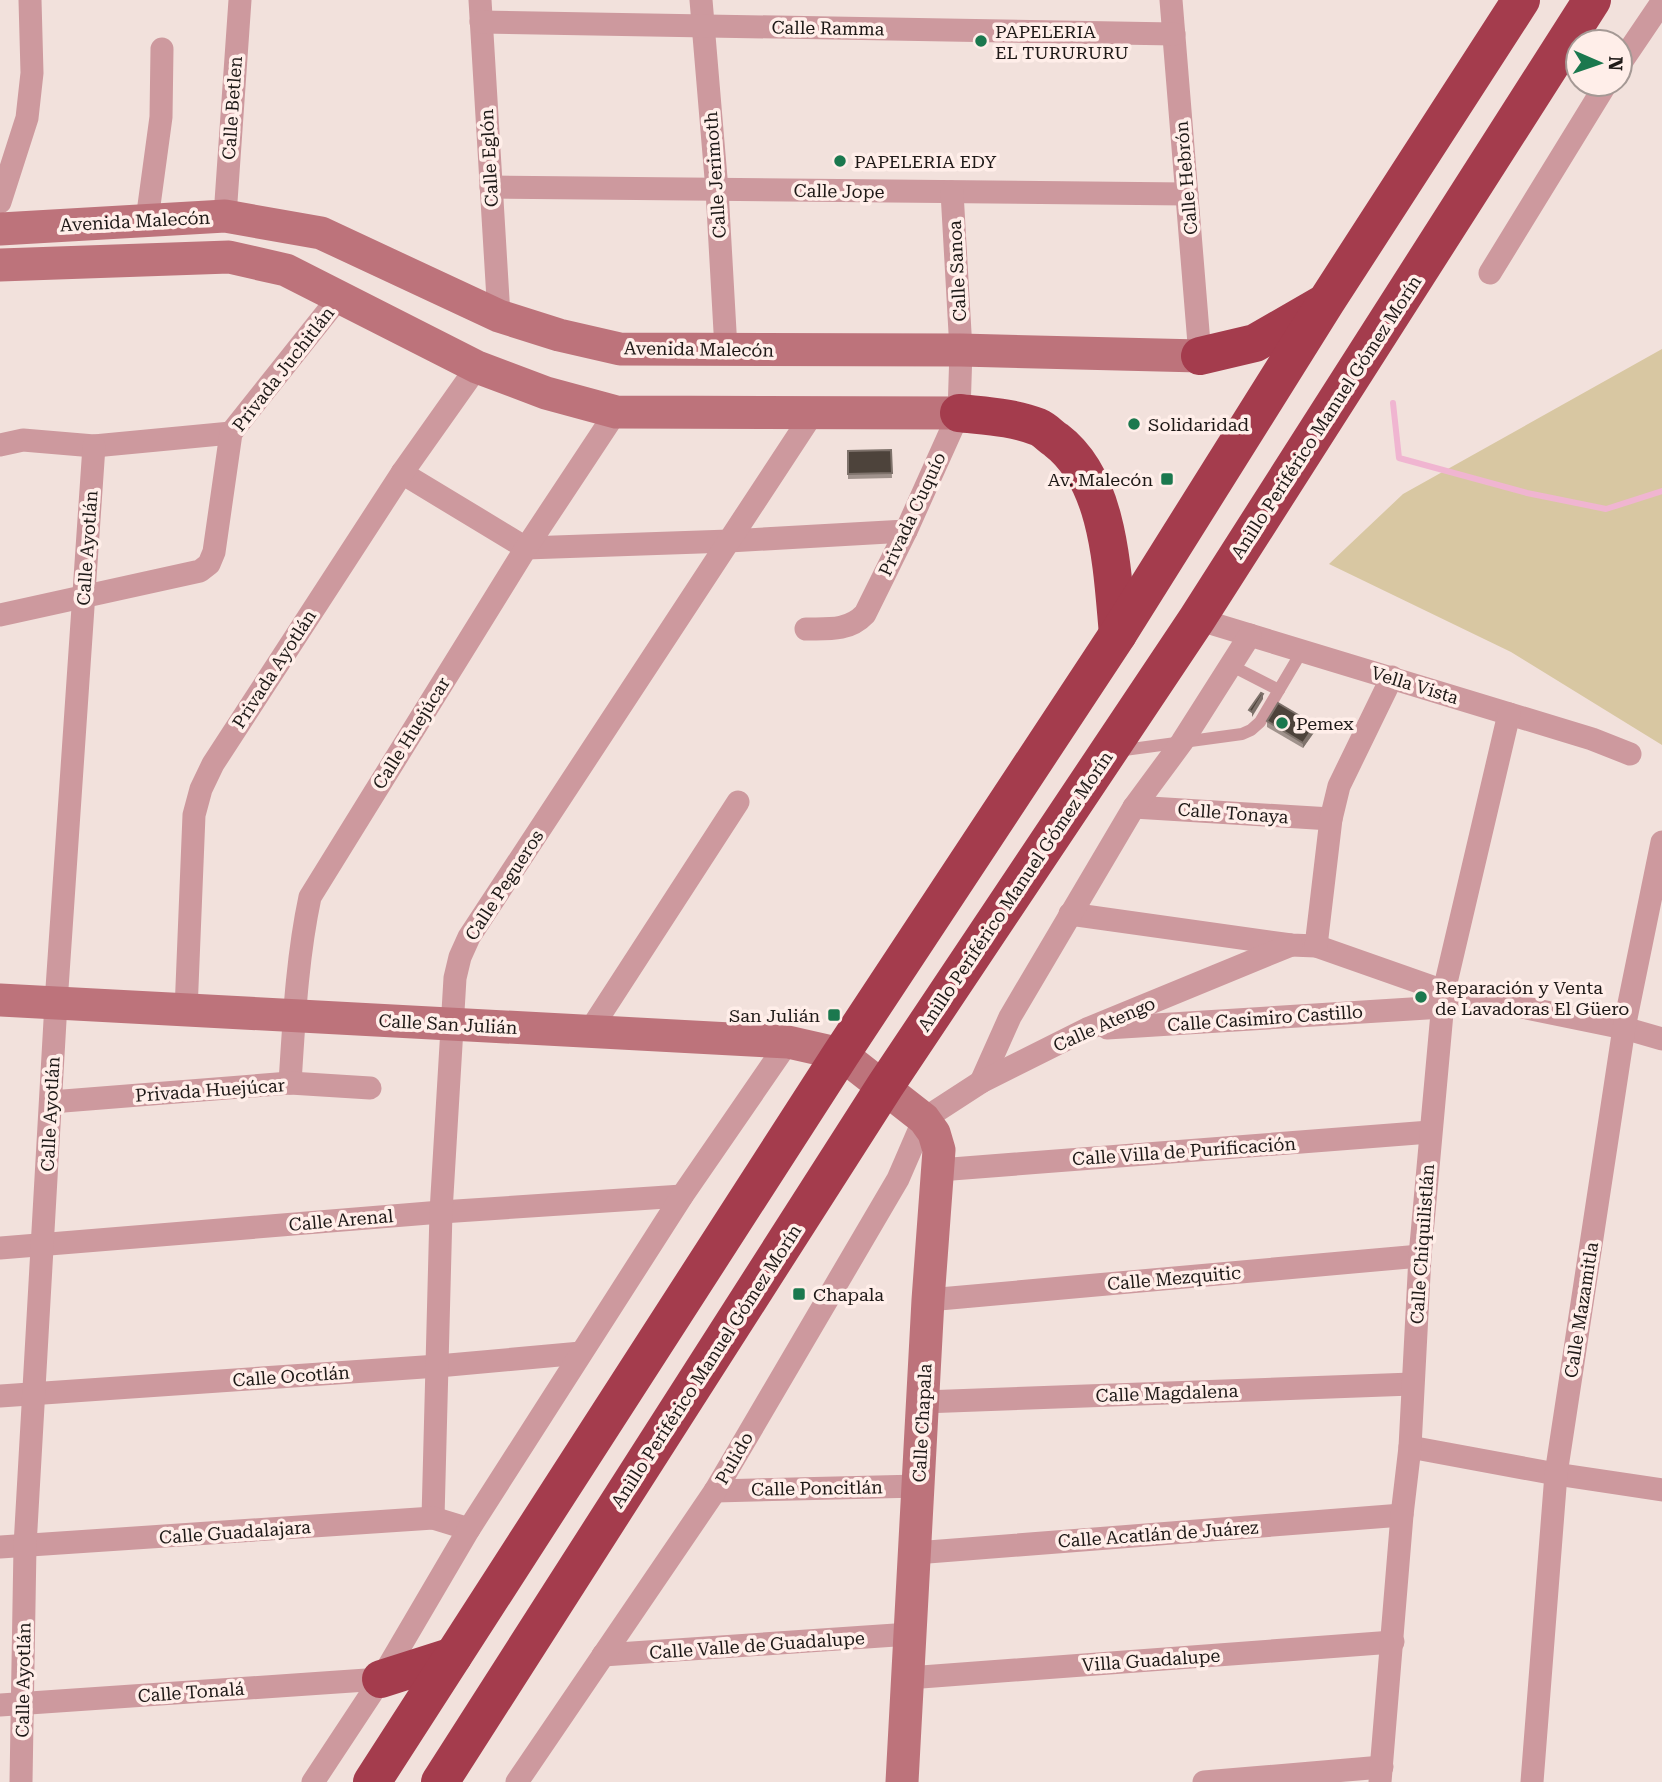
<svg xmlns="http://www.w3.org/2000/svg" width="1662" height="1782" font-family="'Roboto Serif',serif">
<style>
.green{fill:#d8c7a2}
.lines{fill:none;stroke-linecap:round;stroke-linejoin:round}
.stream{stroke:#f0b5d1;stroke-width:6}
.lane{stroke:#cd999e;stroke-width:12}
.street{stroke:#cd999e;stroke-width:23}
.secondary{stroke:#bd737b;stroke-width:33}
.highway{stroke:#a43c4d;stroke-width:38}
.wall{fill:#a0928c}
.shaded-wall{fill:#7e726b}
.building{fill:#4d433b;stroke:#7e726b;stroke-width:2}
.poi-dot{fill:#1b784e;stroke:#ffeee9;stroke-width:2.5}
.labels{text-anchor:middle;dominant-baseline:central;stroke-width:7;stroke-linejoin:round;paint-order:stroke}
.street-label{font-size:18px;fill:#1e1917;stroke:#ffeee9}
.poi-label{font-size:18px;fill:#1e1917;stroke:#ffeee9;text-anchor:start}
</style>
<rect width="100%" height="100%" fill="#f2e1dc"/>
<path class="green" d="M1662 349V745L1511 652 1329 564 1403 494Z"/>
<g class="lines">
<path class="stream" d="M1393 403 1399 458 1527 493 1606 509 1662 491"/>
<g class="lane">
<path d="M1230 665 1279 690"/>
<path d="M1117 751 1242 734 1251 730 1260 722 1302 651"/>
</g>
<g class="street">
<path d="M480 0 499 316"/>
<path d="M701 0 717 190 726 349"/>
<path d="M1171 0 1200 356"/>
<path d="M481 22 1174 34"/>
<path d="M1620 64 1662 2"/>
<path d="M491 187 1187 194"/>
<path d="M0 202 27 118 32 73 30 0"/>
<path d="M225 216 240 0"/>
<path d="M147 220 161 117 162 49"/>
<path d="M1490 273 1606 84"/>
<path d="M0 445 23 440 94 446 231 433"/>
<path d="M402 473 526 548 729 541 906 531"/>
<path d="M0 615 200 571 209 564 214 552 231 433 340 296"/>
<path d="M1197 619 1592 739 1630 754"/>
<path d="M806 629C829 629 849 631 865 614L906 531 959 413 961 350 952 192"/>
<path d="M1134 807 1331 819"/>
<path d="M1070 914 1291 945 1316 946 1444 991 1624 1028 1662 1039"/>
<path d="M1316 946 1331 819 1339 786 1392 677"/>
<path d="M186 1011 194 815 201 789 213 764 402 473 477 367"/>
<path d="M1107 1028 1443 1007"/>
<path d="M589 1032 738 802"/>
<path d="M981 1082 1010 1017 1134 807 1182 742 1250 635"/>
<path d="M290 1083C294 1021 297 958 310 897L526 548 616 412"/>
<path d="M51 1102 290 1083 370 1088"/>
<path d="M939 1170 1430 1132"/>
<path d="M0 1248 441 1212 682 1196"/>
<path d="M928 1300 1420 1256"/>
<path d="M0 1396 438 1366 581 1353"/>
<path d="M923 1402 1412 1384"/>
<path d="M1410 1447 1556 1474 1662 1490"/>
<path d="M715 1491 919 1486"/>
<path d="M433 1518 441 1212 455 978 460 957 469 937 813 413"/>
<path d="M0 1547 433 1518 469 1529"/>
<path d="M915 1553 1402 1515"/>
<path d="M603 1655 910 1634"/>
<path d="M908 1678 1393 1642"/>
<path d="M0 1705 381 1679"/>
<path d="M21 1782 25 1546 56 1003 94 446"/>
<path d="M313 1782 381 1679 469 1529 682 1196 788 1042"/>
<path d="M517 1782 715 1491 898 1179 924 1119 981 1082 1087 1029 1291 945"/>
<path d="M1204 1782 1382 1767"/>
<path d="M1380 1782 1402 1515 1410 1447 1420 1256 1444 991 1509 714"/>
<path d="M1532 1782 1556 1474 1624 1028 1662 842"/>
</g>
<g class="secondary">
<path d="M0 229 225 216 321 233 499 316 559 335 620 349 961 350 1200 356"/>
<path d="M0 265 229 257 286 270 477 367 546 393 616 412 959 413"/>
<path d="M0 1000 788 1042 841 1054 924 1119 934 1133 939 1150 928 1300 902 1782"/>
</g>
<g class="highway">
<path d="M1200 356 1255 343 1321 305"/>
<path d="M959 413C986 416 1013 417 1038 427 1045 430 1050 436 1056 440 1110 481 1112 571 1118 634"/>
<path d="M381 1679 453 1656"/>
<path d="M372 1782 841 1054 1118 634 1326 302 1521 0"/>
<path d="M440 1782 885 1086 1197 619 1592 0"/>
</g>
</g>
<g class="wall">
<path d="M891 450 892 478 848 479V451Z"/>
<path d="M1267 721 1315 731 1303 748 1267 727Z"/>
</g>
<g class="shaded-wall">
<path d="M1263 694V699L1252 717V712Z"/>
<path d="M1315 725V731L1303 748V743Z"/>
</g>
<g class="building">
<path d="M891 450 892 473 848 474V451Z"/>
<path d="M1261 693 1263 694 1252 712 1249 710Z"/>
<path d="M1278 703 1315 725 1303 743 1267 721Z"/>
</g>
<g class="poi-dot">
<circle cx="981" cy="41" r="7"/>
<circle cx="840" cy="161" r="7"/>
<circle cx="1134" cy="424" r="7"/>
<rect x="1160" y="472" width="14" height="14" rx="3.5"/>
<circle cx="1282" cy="723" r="7"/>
<circle cx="1421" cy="997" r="7"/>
<rect x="827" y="1008" width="14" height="14" rx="3.5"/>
<rect x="792" y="1287" width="14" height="14" rx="3.5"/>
</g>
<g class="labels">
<g class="street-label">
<text transform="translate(828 28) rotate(1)">Calle Ramma</text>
<text transform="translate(232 108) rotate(-86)">Calle Betlen</text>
<text transform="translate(489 158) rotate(-93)">Calle Eglón</text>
<text transform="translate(715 175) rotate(-94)">Calle Jerimoth</text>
<text transform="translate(1186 178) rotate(-95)">Calle Hebrón</text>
<text transform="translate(839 191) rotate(1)">Calle Jope</text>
<text transform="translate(135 221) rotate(-3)">Avenida Malecón</text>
<text transform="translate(957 271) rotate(-93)">Calle Sanoa</text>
<text transform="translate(699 349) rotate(1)">Avenida Malecón</text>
<text transform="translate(283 369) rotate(-52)">Privada Juchitlán</text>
<text transform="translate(1326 417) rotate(-57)">Anillo Periférico Manuel Gómez Morín</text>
<text transform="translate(912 514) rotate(-65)">Privada Cuquío</text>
<text transform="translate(87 548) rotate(-86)">Calle Ayotlán</text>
<text transform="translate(274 669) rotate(-57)">Privada Ayotlán</text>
<text transform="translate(1415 685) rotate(17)">Vella Vista</text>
<text transform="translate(411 733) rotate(-58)">Calle Huejúcar</text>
<text transform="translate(1233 813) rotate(4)">Calle Tonaya</text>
<text transform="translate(504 885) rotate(-57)">Calle Pegueros</text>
<text transform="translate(1015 891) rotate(-56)">Anillo Periférico Manuel Gómez Morín</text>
<text transform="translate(1265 1018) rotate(-4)">Calle Casimiro Castillo</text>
<text transform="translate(448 1024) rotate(3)">Calle San Julián</text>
<text transform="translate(1104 1024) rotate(-24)">Calle Atengo</text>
<text transform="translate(210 1090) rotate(-4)">Privada Huejúcar</text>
<text transform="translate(50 1114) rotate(-87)">Calle Ayotlán</text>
<text transform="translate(1184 1151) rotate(-4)">Calle Villa de Purificación</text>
<text transform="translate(341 1220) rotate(-5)">Calle Arenal</text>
<text transform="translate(1422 1244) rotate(-86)">Calle Chiquilistlán</text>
<text transform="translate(1174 1278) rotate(-5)">Calle Mezquitic</text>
<text transform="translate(1581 1310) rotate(-81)">Calle Mazamitla</text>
<text transform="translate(706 1366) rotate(-57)">Anillo Periférico Manuel Gómez Morín</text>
<text transform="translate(291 1376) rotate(-4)">Calle Ocotlán</text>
<text transform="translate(1167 1393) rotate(-2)">Calle Magdalena</text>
<text transform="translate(922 1423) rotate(-87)">Calle Chapala</text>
<text transform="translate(734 1458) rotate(-60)">Pulido</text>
<text transform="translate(817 1488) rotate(-1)">Calle Poncitlán</text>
<text transform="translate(235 1532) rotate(-4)">Calle Guadalajara</text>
<text transform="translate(1158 1534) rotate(-4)">Calle Acatlán de Juárez</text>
<text transform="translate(757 1645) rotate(-4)">Calle Valle de Guadalupe</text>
<text transform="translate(1151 1660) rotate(-4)">Villa Guadalupe</text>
<text transform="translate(23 1680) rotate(-89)">Calle Ayotlán</text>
<text transform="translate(191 1692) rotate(-4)">Calle Tonalá</text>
</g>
<g class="poi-label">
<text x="995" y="31">PAPELERIA<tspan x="995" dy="21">EL TURURURU</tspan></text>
<text x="854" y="161">PAPELERIA EDY</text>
<text x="1148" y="424">Solidaridad</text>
<text x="1153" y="479" text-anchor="end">Av. Malecón</text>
<text x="1296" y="723">Pemex</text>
<text x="1435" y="987">Reparación y Venta<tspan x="1435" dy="21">de Lavadoras El Güero</tspan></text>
<text x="820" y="1015" text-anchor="end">San Julián</text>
<text x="813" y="1294">Chapala</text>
</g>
</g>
<g transform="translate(1599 63) rotate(92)"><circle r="33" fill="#ffeee9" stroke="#a59995" stroke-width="2"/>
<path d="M0-5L12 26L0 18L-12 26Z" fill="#1b784e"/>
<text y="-10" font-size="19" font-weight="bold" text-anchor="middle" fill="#1e1917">N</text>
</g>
</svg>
